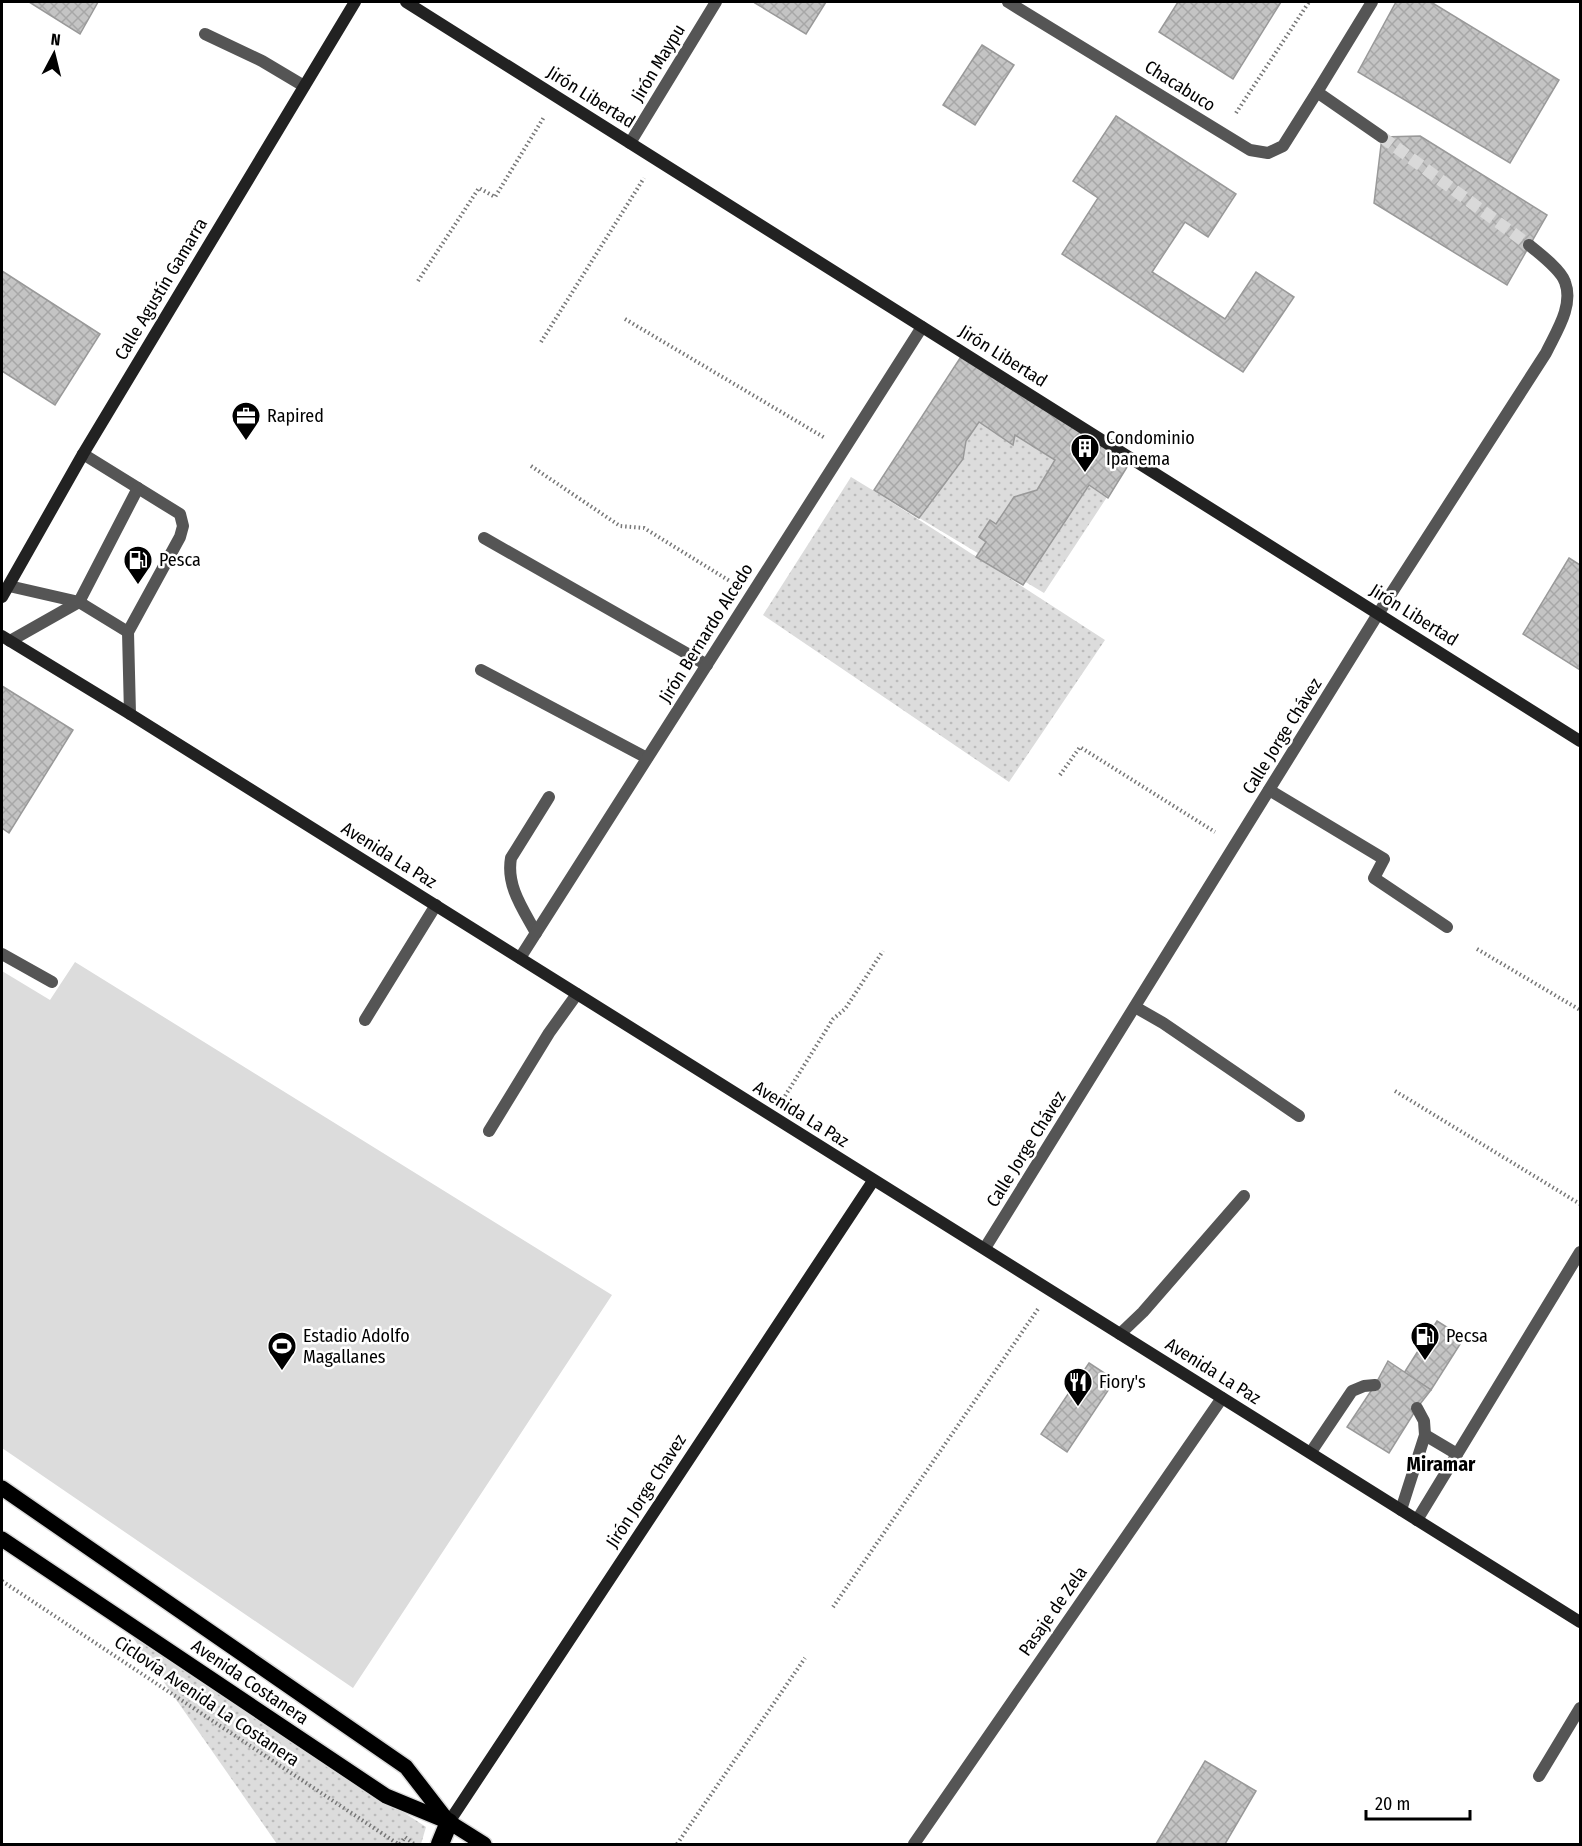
<svg xmlns="http://www.w3.org/2000/svg" width="1582" height="1846" font-family="'Fira Sans Condensed',sans-serif">
<style>
.grass{fill:url(#grass-dots)}
.pitch{fill:#dcdcdc}
.building{fill:url(#building-cross-hatch);stroke:#999;stroke-width:1.5}
.lines{fill:none;stroke-linecap:round;stroke-linejoin:round}
.street-tunnel{stroke:#d9d9d9;stroke-width:12;stroke-dasharray:12 6;stroke-linecap:butt}
.primary-casing{stroke:#dbdbdb;stroke-width:18}
.highway-casing{stroke:#dbdbdb;stroke-width:21}
.path{stroke:#777;stroke-width:4;stroke-dasharray:1.5 3;stroke-linecap:butt}
.lane{stroke:#555;stroke-width:12}
.street{stroke:#555;stroke-width:12}
.secondary{stroke:#222;stroke-width:12}
.primary{stroke:#000;stroke-width:15}
.highway{stroke:#000;stroke-width:18}
.labels{text-anchor:middle;dominant-baseline:central;stroke-width:5;stroke-linejoin:round;paint-order:stroke}
.street-label{font-size:18px;fill:#000;stroke:#fff}
.poi-label{font-size:18px;fill:#000;stroke:#fff;text-anchor:start}
.neighbourhood-label{font-size:20px;font-weight:bold;fill:#000;stroke:#fff}
</style>
<defs>
<pattern id="grass-dots" width="8" height="8" patternUnits="userSpaceOnUse" patternTransform="scale(1.5)"><rect width="8" height="8" fill="#dcdcdc"/><path d="M2 2h.1M6 6h.1" fill="none" stroke="#bbb" stroke-width="1.8" stroke-linecap="round"/></pattern>
<pattern id="building-cross-hatch" width="8" height="8" patternUnits="userSpaceOnUse" patternTransform="scale(1.5)"><rect width="8" height="8" fill="#c4c4c4"/><path d="M0 0l8 8M0 8l8-8" fill="none" stroke="#a7a7a7"/></pattern>
</defs>
<rect width="100%" height="100%" fill="#fff"/>
<g class="grass">
<path d="M964 352 1132 459 1044 593 876 492 1105 640 1009 782 763 615 851 477 874 491Z"/>
<path d="M129 1632 426 1827 421 1844H277Z"/>
</g>
<path class="pitch" d="M75 962 612 1295 353 1688 2 1448V971L50 1000Z"/>
<g class="building">
<path d="M29 2H98L80 34Z"/>
<path d="M756 2H826L806 34 755 3Z"/>
<path d="M1178 2H1281L1233 79 1159 32Z"/>
<path d="M1396 2H1431L1559 80 1510 163 1358 72Z"/>
<path d="M982 45 1014 65 975 125 943 105Z"/>
<path d="M1116 116 1236 194 1208 237 1185 222 1152 272 1225 319 1256 272 1294 297 1243 372 1062 254 1098 198 1073 181Z"/>
<path d="M1420 136 1547 215 1507 285 1374 203 1382 137Z"/>
<path d="M2 271 100 334 55 405 2 371Z"/>
<path d="M964 352 1132 459 1108 498 1089 485 1023 585 976 557 986 542 979 537 990 520 996 524 1014 497 1037 490 1055 460 1015 435 1013 445 979 422 966 441 963 459 919 518 874 490Z"/>
<path d="M1569 558 1580 565V670L1523 634Z"/>
<path d="M2 686 73 730 9 833 2 828Z"/>
<path d="M1437 1321 1464 1338 1431 1390 1404 1373Z"/>
<path d="M1388 1361 1431 1390 1417 1408 1389 1453 1347 1427 1375 1385Z"/>
<path d="M1089 1363 1115 1380 1067 1452 1041 1434Z"/>
<path d="M1205 1761 1256 1791 1225 1844H1156Z"/>
</g>
<g class="lines">
<path class="street-tunnel" d="M1382 137 1529 245"/>
<g class="primary-casing">
<g id="primary">
<path d="M2 1488 406 1767 447 1820"/>
<path d="M2 1539 386 1796 449 1822 484 1844"/>
</g>
</g>
<g class="highway-casing">
<path id="highway" d="M440 1844 449 1822"/>
</g>
<g class="path">
<path d="M1236 113 1309 2"/>
<path d="M418 281 479 188 495 197 544 117"/>
<path d="M625 319 825 438"/>
<path d="M541 342 644 178"/>
<path d="M531 466 620 526 644 528 733 583"/>
<path d="M1060 775 1080 747 1215 832"/>
<path d="M1477 949 1580 1010"/>
<path d="M1395 1091 1580 1204"/>
<path d="M785 1096 833 1019 845 1009 883 951"/>
<path d="M2 1581 398 1844"/>
<path d="M833 1607 1038 1309"/>
<path d="M400 1844 405 1837 414 1844"/>
<path d="M677 1844 805 1658"/>
</g>
<g class="lane">
<path d="M205 34 262 61 304 86"/>
<path d="M1317 92 1372 2"/>
<path d="M83 454 180 514 183 526 180 537 128 632 130 714"/>
<path d="M484 538 707 665"/>
<path d="M9 586 79 602 128 632"/>
<path d="M10 641 79 602 138 488"/>
<path d="M481 670 647 758"/>
<path d="M1269 790 1384 859 1374 878 1447 927"/>
<path d="M536 933C523 909 506 886 511 858L549 797"/>
<path d="M2 954 52 982"/>
<path d="M1135 1007 1163 1023 1299 1116"/>
<path d="M365 1020 436 905"/>
<path d="M489 1131 549 1033 577 994"/>
<path d="M1120 1334 1143 1312 1244 1196"/>
<path d="M1425 1435 1457 1454"/>
<path d="M1311 1452 1352 1391 1364 1386 1375 1385"/>
<path d="M1401 1510 1425 1435 1424 1421 1417 1408"/>
<path d="M1539 1776 1580 1708"/>
</g>
<g class="street">
<path d="M1008 2 1250 150 1268 153 1283 146 1317 92 1382 137"/>
<path d="M630 143 716 2"/>
<path d="M520 958 922 327"/>
<path d="M985 1248 1378 614 1546 353C1556 332 1574 306 1565 282 1561 270 1539 253 1529 245"/>
<path d="M1417 1520 1580 1252"/>
<path d="M914 1844 1222 1398"/>
</g>
<g class="secondary">
<path d="M406 2 1580 741"/>
<path d="M2 597 83 454 355 2"/>
<path d="M2 636 130 714 1580 1622"/>
<path d="M449 1822 873 1181"/>
</g>
<use href="#primary" class="primary"/>
<use href="#highway" class="highway"/>
</g>
<defs>
<g id="office-pin" transform="scale(1.5)"><path d="M0 17L-7.5 6A9.5 9.5 0 1 1 7.5 6Z" fill="#000" stroke="#fff"/><path d="M-6-3h4V-5.5h4V-3h4V5H-6ZM-1-4.5V-3h2v-1.5ZM-6 0V1H6V0Z" fill="#fff"/></g>
<g id="building-pin" transform="scale(1.5)"><path d="M0 17L-7.5 6A9.5 9.5 0 1 1 7.5 6Z" fill="#000" stroke="#fff"/><path d="M-4-6H4V6H1V3H-1V6H-4ZM-2.5-4.3h1.7v1.8h-1.7ZM.8-4.3h1.7v1.8H.8ZM-2.5-1h1.7V.8h-1.7ZM.8-1h1.7V.8H.8Z" fill="#fff"/></g>
<g id="fuel-pin" transform="scale(1.5)"><path d="M0 17L-7.5 6A9.5 9.5 0 1 1 7.5 6Z" fill="#000" stroke="#fff"/><path d="M-5.5-6h7V0h2V4h1.3V-2.5L3-4.5l.8-.8L6-3V5H2.5V1h-1V6h-7ZM-4.2-4.7v3.2H.2V-4.7Z" fill="#fff"/></g>
<g id="stadium-pin" transform="scale(1.5)"><path d="M0 17L-7.5 6A9.5 9.5 0 1 1 7.5 6Z" fill="#000" stroke="#fff"/><path d="M0-5a6.5 5 0 1 0 0 10a6.5 5 0 1 0 0-10ZM-3.5-1.8h7v3.6h-7Z" fill="#fff"/></g>
<g id="restaurant-pin" transform="scale(1.5)"><path d="M0 17L-7.5 6A9.5 9.5 0 1 1 7.5 6Z" fill="#000" stroke="#fff"/><path d="M-5-6h1v4h1v-4h1v4h1v-4h1v5L-1.5 .5V6h-2V.5L-5-1ZM5-6V6H3V1.5H1.5Q1.5-4 5-6Z" fill="#fff"/></g>
</defs>
<g fill-rule="evenodd">
<use href="#office-pin" x="246" y="416"/>
<use href="#building-pin" x="1085" y="448"/>
<use href="#fuel-pin" x="138" y="560"/>
<use href="#fuel-pin" x="1425" y="1336"/>
<use href="#stadium-pin" x="282" y="1346"/>
<use href="#restaurant-pin" x="1078" y="1382"/>
</g>
<g class="labels">
<g class="street-label">
<text transform="translate(658 63) rotate(-59)">Jirón Maypu</text>
<text transform="translate(1180 86) rotate(32)">Chacabuco</text>
<text transform="translate(591 97) rotate(32)">Jirón Libertad</text>
<text transform="translate(161 289) rotate(-59)">Calle Agustín Gamarra</text>
<text transform="translate(1003 356) rotate(32)">Jirón Libertad</text>
<text transform="translate(1414 615) rotate(32)">Jirón Libertad</text>
<text transform="translate(706 633) rotate(-58)">Jirón Bernardo Alcedo</text>
<text transform="translate(1282 736) rotate(-58)">Calle Jorge Chávez</text>
<text transform="translate(389 855) rotate(32)">Avenida La Paz</text>
<text transform="translate(801 1114) rotate(32)">Avenida La Paz</text>
<text transform="translate(1026 1149) rotate(-58)">Calle Jorge Chávez</text>
<text transform="translate(1213 1371) rotate(32)">Avenida La Paz</text>
<text transform="translate(646 1491) rotate(-57)">Jirón Jorge Chavez</text>
<text transform="translate(1053 1611) rotate(-55)">Pasaje de Zela</text>
<text transform="translate(250 1682) rotate(34)">Avenida Costanera</text>
<text transform="translate(207 1701) rotate(34)">Ciclovía Avenida La Costanera</text>
</g>
<g class="poi-label">
<text x="267" y="416">Rapired</text>
<text x="1106" y="438">Condominio<tspan x="1106" dy="21">Ipanema</tspan></text>
<text x="159" y="560">Pesca</text>
<text x="303" y="1336">Estadio Adolfo<tspan x="303" dy="21">Magallanes</tspan></text>
<text x="1446" y="1336">Pecsa</text>
<text x="1099" y="1382">Fiory's</text>
</g>
<g class="neighbourhood-label">
<text x="1441" y="1464">Miramar</text>
</g>
</g>
<rect width="1582" height="1846" fill="none" stroke="#000000" stroke-width="6"/>
<g transform="translate(54 54) rotate(7)" stroke="#ffffff" stroke-width="4.5" paint-order="stroke">
<path d="M0-4.5L10 22L0 15L-10 22Z" fill="#000000"/>
<text y="-9" font-size="16" font-weight="bold" text-anchor="middle" fill="#000000">N</text>
</g>
<path d="M1366 1810v9h104v-9" fill="none" stroke="#000000" stroke-width="3"/>
<text x="1375" y="1810" font-size="18" fill="#000000" stroke="#ffffff" stroke-width="4.5" paint-order="stroke">20 m</text>
</svg>
